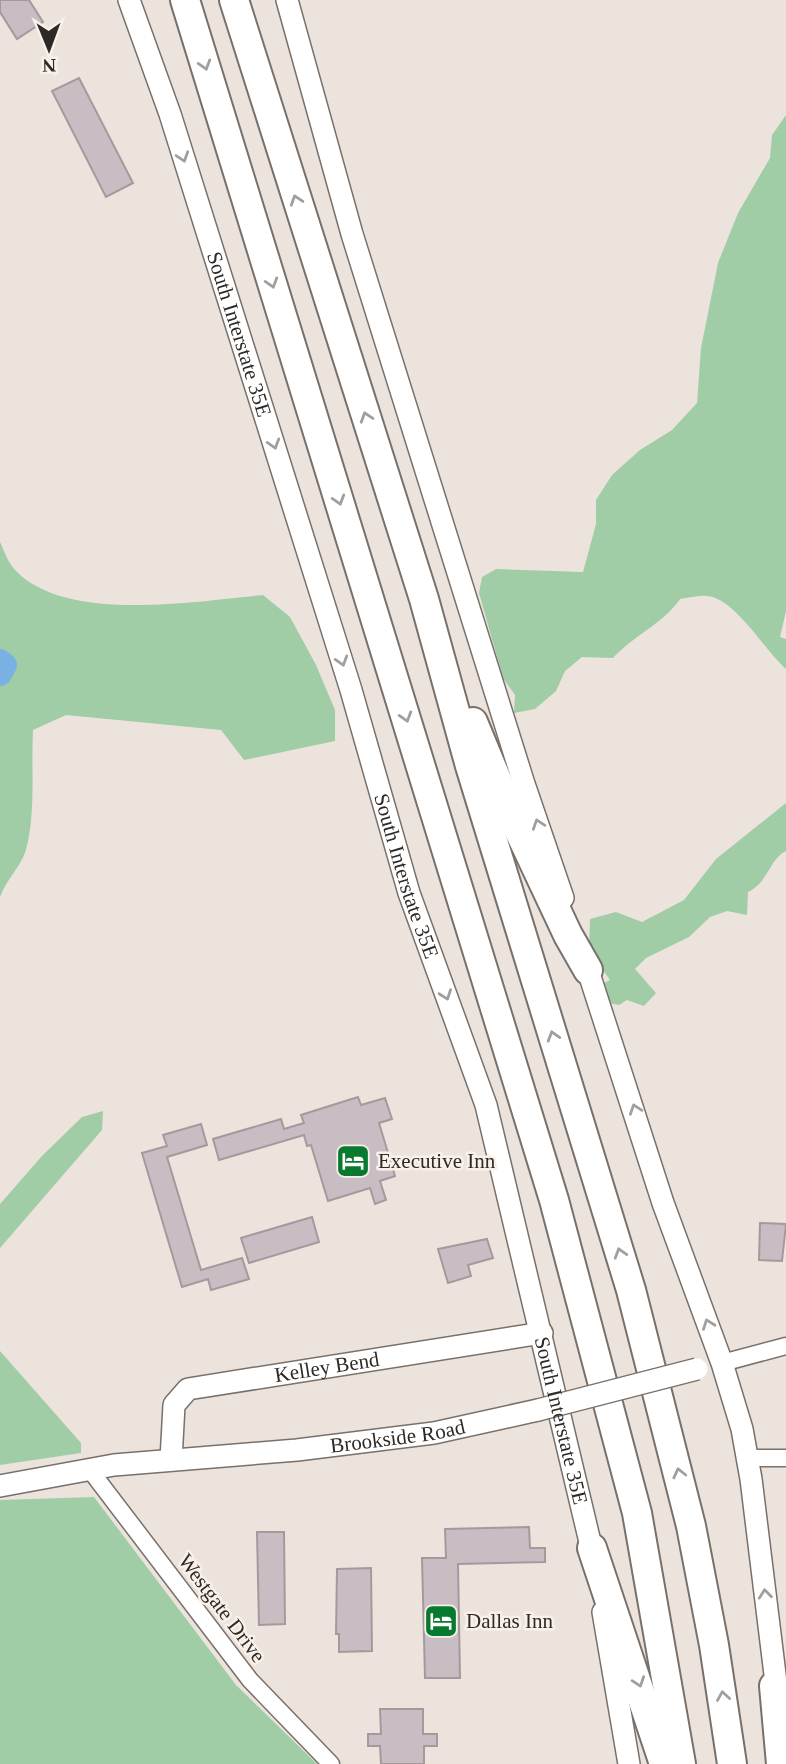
<svg xmlns="http://www.w3.org/2000/svg" width="786" height="1764" font-family="'Times New Roman',serif">
<style>
.green{fill:#a0cda6}
.lines{fill:none;stroke-linecap:round;stroke-linejoin:round}
.river{stroke:#79b1e2;stroke-width:24}
.building{fill:#c8bdc2;stroke:#a49a9e;stroke-width:2}
.street-casing{stroke:#78706a;stroke-width:19}
.secondary-casing{stroke:#78706a;stroke-width:24}
.highway-casing{stroke:#78706a;stroke-width:32}
.street{stroke:#fff;stroke-width:16}
.secondary{stroke:#fff;stroke-width:21}
.highway{stroke:#fff;stroke-width:28}
.secondary-bridge-casing{stroke:#78706a;stroke-width:24;stroke-linecap:butt}
.secondary-bridge{stroke:#fff;stroke-width:21}
.oneway{stroke:#a09f9d}
.labels{text-anchor:middle;dominant-baseline:central;stroke-width:5;stroke-linejoin:round;paint-order:stroke}
.street-label{font-size:21px;fill:#2c2926;stroke:#f9f0e9}
.poi-label{font-size:21px;fill:#2c2926;stroke:#f9f0e9;text-anchor:start}
</style>
<rect width="100%" height="100%" fill="#ece3dc"/>
<g class="green">
<path d="M786 115V611L780 637 786 639V669C765 651 735 598 707 596 699 595 688 598 680 599 663 624 634 635 613 658L582 657 565 671 556 691 535 709 514 713 515 695 503 678 479 593 482 577 496 569 583 572 596 524V500L612 475 640 450 672 430 697 403 701 348 718 263 738 213 770 158 772 135Z"/>
<path d="M0 542C4 550 8 563 15 570 66 624 196 601 263 595L290 617 316 665 335 710V741L244 760 221 730 66 715 33 730C31 769 36 812 26 850 21 866 6 880 0 897Z"/>
<path d="M786 803V851C770 858 768 883 748 892L747 915 727 911 710 917 689 937 646 958 635 969 656 993 644 1006 627 1000 619 1005 604 1002 600 985 610 980 589 950 590 919 616 912 642 922 684 900 716 859Z"/>
<path d="M103 1111 102 1130 0 1248V1204L42 1156 82 1117Z"/>
<path d="M0 1351 81 1443V1453L0 1465Z"/>
<path d="M94 1497 236 1685 317 1764H0V1500Z"/>
</g>
<g class="lines">
<path class="river" d="M0 661 5 665 0 674"/>
</g>
<g class="building">
<path d="M0 0H29L43 22 17 39 0 12Z"/>
<path d="M79 78 133 183 106 197 52 91Z"/>
<path d="M358 1097 361 1105 385 1098 392 1119 379 1123 395 1176 380 1181 386 1200 375 1204 370 1188 328 1201 311 1145 307 1146 304 1135 219 1160 213 1139 281 1119 284 1129 304 1123 301 1115Z"/>
<path d="M201 1124 207 1145 167 1157 201 1270 242 1258 249 1279 211 1290 208 1279 182 1287 142 1153 167 1146 163 1135Z"/>
<path d="M312 1217 319 1242 249 1263 241 1238Z"/>
<path d="M760 1223 786 1224 782 1261 759 1260Z"/>
<path d="M487 1239 493 1258 468 1265 471 1276 448 1283 438 1249Z"/>
<path d="M529 1527 530 1548H545V1562L458 1564 460 1678H425L422 1558H446L445 1529Z"/>
<path d="M257 1532H284L285 1624 259 1625Z"/>
<path d="M371 1568 372 1651 339 1652V1634H336L337 1569Z"/>
<path d="M380 1709H423V1734H437V1746H424V1764H381L380 1746H368V1734H381Z"/>
</g>
<g class="lines">
<g class="street-casing">
<g id="street">
<path d="M722 1363 786 1346"/>
<path d="M747 1458H786"/>
<path d="M90 1470 250 1680 331 1764"/>
</g>
</g>
<g class="secondary-casing">
<g id="secondary">
<path id="s1" d="M129 0 170 114 351 690 409 893 486 1105 595 1563"/>
<path d="M287 0 352 234 524 784 563 898"/>
<path d="M584 958 663 1203 722 1363 742 1429 751 1479 778 1699"/>
<path id="s2" d="M171 1460 174 1405 188 1389 542 1333"/>
<path id="s3" d="M0 1486 114 1465 297 1450 434 1433 538 1410"/>
<path d="M603 1612 629 1764"/>
</g>
</g>
<g class="highway-casing">
<g id="highway">
<path d="M185 0 554 1200 637 1513 681 1764"/>
<path d="M234 0 424 599 470 766 631 1290 691 1526 714 1645 732 1764"/>
<path d="M473 722 512 816 568 935 588 970"/>
<path d="M592 1548 664 1764"/>
<path d="M774 1686 781 1764"/>
</g>
</g>
<use href="#street" class="street"/>
<use href="#secondary" class="secondary"/>
<use href="#highway" class="highway"/>
<g class="secondary-bridge-casing">
<path id="secondary-bridge" d="M538 1410 697 1369"/>
</g>
<use href="#secondary-bridge" class="secondary-bridge"/>
</g>
<defs><path id="oneway-chevron" d="M-2-3.5L2.5 0L-2 3.5" fill="none" stroke-width="1.6" stroke-linecap="round" stroke-linejoin="round" transform="scale(1.75)"/></defs>
<g class="oneway">
<use href="#oneway-chevron" transform="translate(205 65) rotate(73)"/>
<use href="#oneway-chevron" transform="translate(183 157) rotate(72)"/>
<use href="#oneway-chevron" transform="translate(296 200) rotate(-108)"/>
<use href="#oneway-chevron" transform="translate(272 283) rotate(73)"/>
<use href="#oneway-chevron" transform="translate(366 417) rotate(-108)"/>
<use href="#oneway-chevron" transform="translate(274 444) rotate(73)"/>
<use href="#oneway-chevron" transform="translate(339 500) rotate(73)"/>
<use href="#oneway-chevron" transform="translate(342 661) rotate(73)"/>
<use href="#oneway-chevron" transform="translate(406 717) rotate(73)"/>
<use href="#oneway-chevron" transform="translate(538 824) rotate(-109)"/>
<use href="#oneway-chevron" transform="translate(446 995) rotate(70)"/>
<use href="#oneway-chevron" transform="translate(553 1036) rotate(-107)"/>
<use href="#oneway-chevron" transform="translate(635 1109) rotate(-109)"/>
<use href="#oneway-chevron" transform="translate(620 1253) rotate(-107)"/>
<use href="#oneway-chevron" transform="translate(708 1324) rotate(-110)"/>
<use href="#oneway-chevron" transform="translate(679 1473) rotate(-103)"/>
<use href="#oneway-chevron" transform="translate(765 1594) rotate(-96)"/>
<use href="#oneway-chevron" transform="translate(639 1682) rotate(71)"/>
<use href="#oneway-chevron" transform="translate(723 1696) rotate(-99)"/>
</g>
<defs>
<g id="hotel-square" transform="scale(1.75)"><rect x="-9" y="-9" width="18" height="18" rx="4" fill="#087a2f" stroke="#f9f0e9"/><path d="M-6-4.5h1.5V1H6V5H4.5V3h-9V5H-6ZM-4 0a1.8 1.8 0 1 1 3.6 0ZM.5 0V-2.5h3Q6-2.5 6 0Z" fill="#fff"/></g>
</defs>
<g fill-rule="evenodd">
<use href="#hotel-square" x="353" y="1161"/>
<use href="#hotel-square" x="441" y="1621"/>
</g>
<g class="labels">
<g class="street-label">
<text stroke="none"><textPath href="#s1" startOffset="352">South Interstate 35E</textPath></text>
<text stroke="none"><textPath href="#s1" startOffset="919">South Interstate 35E</textPath></text>
<text stroke="none"><textPath href="#s2" startOffset="217">Kelley Bend</textPath></text>
<text stroke="none"><textPath href="#s1" startOffset="1486">South Interstate 35E</textPath></text>
<text stroke="none"><textPath href="#s3" startOffset="401">Brookside Road</textPath></text>
<text transform="translate(222 1608) rotate(53)">Westgate Drive</text>
</g>
<g class="poi-label">
<text x="378" y="1161">Executive Inn</text>
<text x="466" y="1621">Dallas Inn</text>
</g>
</g>
<g transform="translate(49 49) rotate(179)" stroke="#f9f0e9" stroke-width="5" paint-order="stroke">
<path d="M0-5L12 26L0 18L-12 26Z" fill="#2c2926"/>
<text y="-10" font-size="19" font-weight="bold" text-anchor="middle" fill="#2c2926">N</text>
</g>
</svg>
